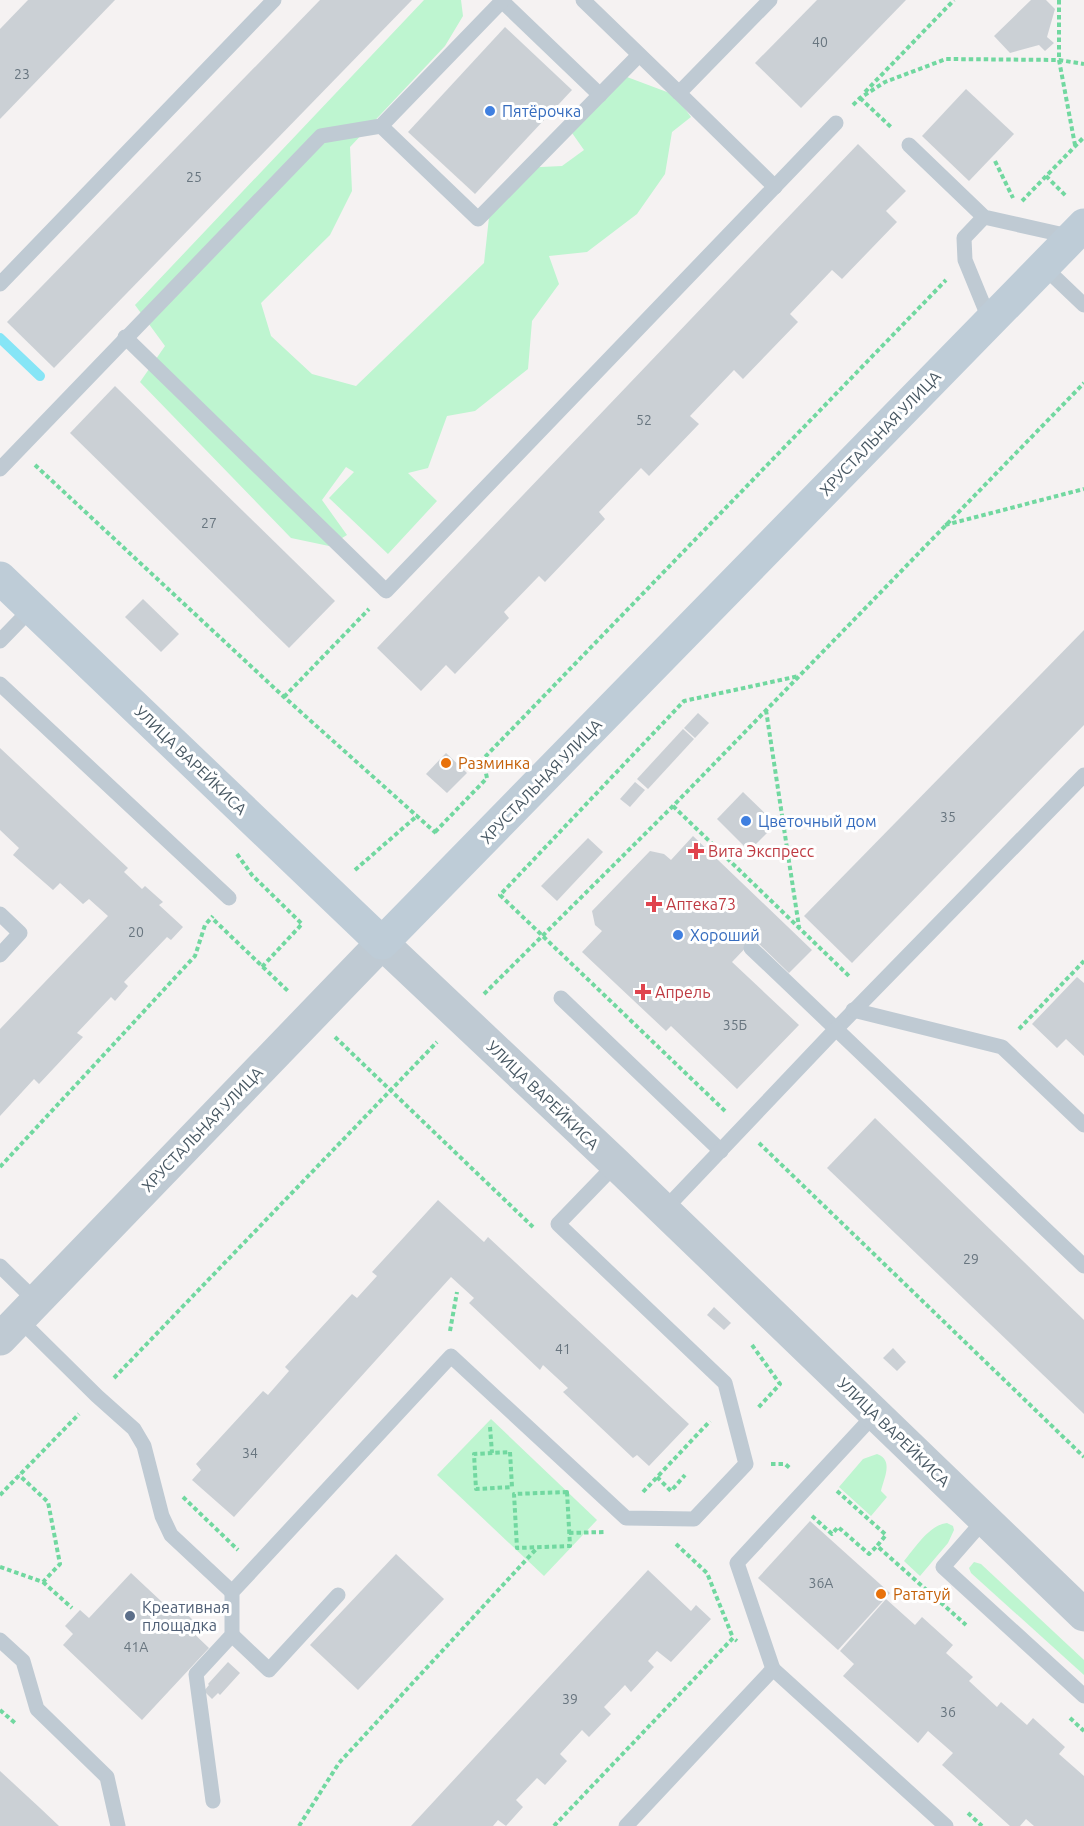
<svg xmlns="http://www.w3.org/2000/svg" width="1084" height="1826" font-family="Ubuntu,sans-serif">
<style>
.green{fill:#bef5d0}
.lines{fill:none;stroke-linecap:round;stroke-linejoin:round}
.stream{stroke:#86e5f6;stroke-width:10}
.building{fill:#cbd0d5}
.path{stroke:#71d8a0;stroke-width:4;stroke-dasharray:4.5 3;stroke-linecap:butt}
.service{stroke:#bfcad3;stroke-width:15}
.tertiary{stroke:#bfcad3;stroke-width:33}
.secondary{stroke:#beccd7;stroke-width:33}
.shop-dot{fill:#3f7fe0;stroke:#fff;stroke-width:2}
.food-dot{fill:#e8710a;stroke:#fff;stroke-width:2}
.health-dot{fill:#e0444e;stroke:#fff;stroke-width:2}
.service-dot{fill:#5c6f8a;stroke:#fff;stroke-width:2}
.labels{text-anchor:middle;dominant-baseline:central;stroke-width:6;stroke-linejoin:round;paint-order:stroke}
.number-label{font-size:14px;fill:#68757f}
.shop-label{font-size:16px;fill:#366cbe;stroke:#fff;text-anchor:start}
.street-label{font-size:16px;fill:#475762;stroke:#fff}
.food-label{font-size:16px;fill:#c56008;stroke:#fff;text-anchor:start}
.health-label{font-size:16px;fill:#be3a42;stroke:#fff;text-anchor:start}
.service-label{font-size:16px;fill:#4e5e75;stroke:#fff;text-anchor:start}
</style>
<rect width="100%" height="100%" fill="#f5f2f2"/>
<g class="green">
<path d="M424 0H461L463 16 445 46 350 147 352 191 330 235 261 303 271 336 312 374 356 386 484 263 491 199 520 168 562 166 584 150 565 123 627 77 675 95 691 117 672 132 665 174 637 214 587 252 549 256 559 284 532 321 528 369 475 411 447 416 428 468 408 473 437 501 388 554 329 498 354 472 346 467 322 500 347 535 329 546 291 538 140 382 165 346 135 305Z"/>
<path d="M491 1419 597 1520 544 1576 437 1475Z"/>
<path d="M877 1454C894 1460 884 1478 881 1491L887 1497 871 1516 839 1487 863 1459Z"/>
<path d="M947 1523 953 1526 954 1530 948 1543 920 1576 904 1561C915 1548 929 1525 947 1523Z"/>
<path d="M974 1562 981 1564 1084 1660V1675L971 1573 969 1568Z"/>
</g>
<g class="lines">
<path class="stream" d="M0 338 40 376"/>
</g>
<g class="building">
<path d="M28 0H115L0 119V29Z"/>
<path d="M320 0H412L54 368 7 322Z"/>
<path d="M817 0H906L801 108 755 63Z"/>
<path d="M1031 0H1046L1055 9 1047 37 1054 43 1045 51 1039 45 1010 53 994 36Z"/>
<path d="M505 27 572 90 475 194 408 132Z"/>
<path d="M966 89 1014 134 969 181 922 136Z"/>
<path d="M858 144 906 191 886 211 897 222 842 279 832 270 790 314 798 322 743 379 734 370 690 416 699 424 649 476 641 468 599 512 605 519 545 582 539 576 504 612 509 618 455 674 446 665 421 691 377 648Z"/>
<path d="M115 386 335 601 289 648 70 433Z"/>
<path d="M143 599 179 634 161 652 125 617Z"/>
<path d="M1084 630V725L852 963 804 916Z"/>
<path d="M698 713 709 723 695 738 684 728Z"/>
<path d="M683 729 694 739 648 789 637 779Z"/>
<path d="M0 748 128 868 124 872 142 889 145 886 163 902 159 905 183 927 171 940 167 937 124 982 128 986 115 1001 111 997 77 1033 83 1037 39 1084 34 1079 0 1116V1029L108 916 89 899 83 904 60 883 53 890 13 855 19 848 0 830Z"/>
<path d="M446 753 467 773 447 793 426 774Z"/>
<path d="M635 782 645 790 630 807 620 799Z"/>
<path d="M743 792 776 824 749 851 717 819Z"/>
<path d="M693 836 812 950 789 973 754 939 732 962 799 1025 737 1089 671 1026 666 1031 582 952 602 931 595 925 592 911 650 851 664 854 671 860Z"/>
<path d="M588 838 603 852 557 901 541 886Z"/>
<path d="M1077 977 1084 983V1056L1066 1039 1057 1048 1032 1024Z"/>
<path d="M875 1118 1084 1320V1414L827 1168Z"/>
<path d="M438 1200 484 1242 488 1237 689 1424 649 1466 637 1455 633 1458 563 1392 568 1388 543 1365 540 1370 469 1303 474 1298 451 1277 234 1517 192 1480 201 1470 196 1464 263 1391 268 1395 289 1371 285 1367 352 1294 357 1298 377 1276 372 1272Z"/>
<path d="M714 1307 731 1323 724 1330 707 1315Z"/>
<path d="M893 1348 906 1362 897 1371 883 1358Z"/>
<path d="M810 1521 890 1593 838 1650 758 1578Z"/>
<path d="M396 1554 444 1599 358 1690 310 1645Z"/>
<path d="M648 1570 691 1611 696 1605 711 1619 671 1662 657 1651 648 1661 654 1667 631 1692 625 1685 604 1707 611 1714 589 1737 582 1730 560 1754 567 1761 545 1785 537 1778 516 1800 523 1807 506 1826 498 1820 493 1826H411Z"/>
<path d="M131 1573 162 1602 163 1607 171 1615 178 1606 193 1620 187 1627 209 1648 142 1720 63 1645 73 1634 65 1626 80 1610 89 1618Z"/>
<path d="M886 1599 915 1625 922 1617 953 1645 946 1653 973 1677 969 1681 997 1707 1001 1702 1027 1725 1033 1718 1065 1747 1059 1754 1084 1776V1826H1034L1026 1819 1020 1826H1010L942 1765 953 1753 928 1731 918 1743 843 1676 854 1664 840 1651Z"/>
<path d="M228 1662 240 1673 220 1695 218 1693 212 1699 204 1691 209 1685 208 1684Z"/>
<path d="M0 1771 40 1808 59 1826H0Z"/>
</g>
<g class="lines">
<g class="path">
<path d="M1059 0V60L1075 145"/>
<path d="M865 92 954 0"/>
<path d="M860 98 892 128"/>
<path d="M853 105 860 98 885 82 946 59 1059 60 1084 64"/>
<path d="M995 161 1013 198"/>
<path d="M1046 176 1067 197"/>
<path d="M1022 201 1084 137"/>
<path d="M35 465 284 697 436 833"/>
<path d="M945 525 1084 489"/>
<path d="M284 697 369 609"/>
<path d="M766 710 799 927"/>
<path d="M673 806 851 978"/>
<path d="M435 832 487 778 483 759 946 280"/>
<path d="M237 854 252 875 302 924 262 967"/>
<path d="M355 870 418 815"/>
<path d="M214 920 289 992"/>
<path d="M484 994 673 806 1084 383"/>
<path d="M1019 1029 1084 961"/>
<path d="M335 1037 533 1227"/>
<path d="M725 1111 500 895 684 701 799 676"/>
<path d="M759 1143 1084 1457"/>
<path d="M0 1167 195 956 205 925 213 916"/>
<path d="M450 1331 457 1292"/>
<path d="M752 1345 780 1384 757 1409"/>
<path d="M114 1378 437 1042"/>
<path d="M490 1427 492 1453"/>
<path d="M510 1452 512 1487 476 1489 474 1454Z"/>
<path d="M771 1464H785L791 1469"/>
<path d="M657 1477 671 1491 685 1475"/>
<path d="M837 1491 886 1535 877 1546 966 1625"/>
<path d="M567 1492 570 1546 517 1548 514 1494Z"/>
<path d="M643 1492 710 1421"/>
<path d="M0 1495 79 1414"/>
<path d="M183 1497 238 1550"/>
<path d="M812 1516 832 1534 838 1527 869 1554 877 1546"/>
<path d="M569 1533 604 1532"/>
<path d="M676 1544 707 1573 733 1638"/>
<path d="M0 1567 43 1582 60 1564 48 1502 19 1475"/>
<path d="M43 1582 72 1608"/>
<path d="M0 1710 15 1723"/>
<path d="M1070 1718 1084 1731"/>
<path d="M968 1813 982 1826"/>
<path d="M299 1826 339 1763 537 1548"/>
<path d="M554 1826 733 1638 737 1641"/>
</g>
<g class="service">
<path d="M583 0 679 93"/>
<path d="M770 0 679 93 775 187"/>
<path d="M502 1 600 95"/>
<path d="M381 126 478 219 639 55"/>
<path d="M909 145 984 217 1073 237"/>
<path d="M984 217 964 238 965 260 990 321"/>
<path d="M1043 266 1084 305"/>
<path d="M0 284 274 0"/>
<path d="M125 337 386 591 836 123"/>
<path d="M0 469 321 136 381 126 503 0"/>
<path d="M0 641 32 608"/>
<path d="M0 684 229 898"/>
<path d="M0 914 20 933 0 955"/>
<path d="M751 948 836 1029 1084 775"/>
<path d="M561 998 721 1151"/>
<path d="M853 1010 1002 1047 1084 1125"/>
<path d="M664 1210 836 1029 1084 1266"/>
<path d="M0 1266 36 1301"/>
<path d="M19 1319 97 1396 134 1429 144 1446 162 1516 171 1535 232 1592"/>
<path d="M985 1519 943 1567 1084 1696"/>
<path d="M232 1635 269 1670 338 1595"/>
<path d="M0 1640 23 1661 37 1709 107 1777 118 1826"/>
<path d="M773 1669 946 1826"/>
<path d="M213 1801 196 1674 232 1635V1592L451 1356 626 1518 694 1519 746 1464 725 1383 558 1224 616 1164"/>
<path d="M626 1826 773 1669 737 1563 875 1414"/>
</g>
<path class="tertiary" d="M0 1339 382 943 616 1164 1084 1615"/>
<path class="secondary" d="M0 578 382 943 1084 225"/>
</g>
<g class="shop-dot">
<circle cx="490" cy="111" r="6"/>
<circle cx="746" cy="821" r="6"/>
<circle cx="678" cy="935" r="6"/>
</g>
<g class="food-dot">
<circle cx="446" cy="763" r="6"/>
<circle cx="881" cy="1594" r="6"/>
</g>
<g class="health-dot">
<path d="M693 842h6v6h6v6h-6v6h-6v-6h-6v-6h6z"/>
<path d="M651 895h6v6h6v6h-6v6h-6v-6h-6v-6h6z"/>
<path d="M640 983h6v6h6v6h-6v6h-6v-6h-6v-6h6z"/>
</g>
<circle class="service-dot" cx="130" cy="1616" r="6"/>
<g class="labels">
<g class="number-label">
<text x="820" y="42">40</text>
<text x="22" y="74">23</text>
<text x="194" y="177">25</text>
<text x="644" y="420">52</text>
<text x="209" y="523">27</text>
<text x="948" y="817">35</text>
<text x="136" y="932">20</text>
<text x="735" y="1025">35Б</text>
<text x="971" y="1259">29</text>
<text x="563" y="1349">41</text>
<text x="250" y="1453">34</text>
<text x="821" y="1583">36А</text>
<text x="136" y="1647">41А</text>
<text x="570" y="1699">39</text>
<text x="948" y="1712">36</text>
</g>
<g class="shop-label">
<text x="502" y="111">Пятёрочка</text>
<text x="758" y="821">Цветочный дом</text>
<text x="690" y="935">Хороший</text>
</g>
<g class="street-label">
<text transform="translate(880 433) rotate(-46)">ХРУСТАЛЬНАЯ УЛИЦА</text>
<text transform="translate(191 760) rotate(44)">УЛИЦА ВАРЕЙКИСА</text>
<text transform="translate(541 781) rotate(-46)">ХРУСТАЛЬНАЯ УЛИЦА</text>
<text transform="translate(543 1095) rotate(44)">УЛИЦА ВАРЕЙКИСА</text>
<text transform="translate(202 1129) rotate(-46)">ХРУСТАЛЬНАЯ УЛИЦА</text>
<text transform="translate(894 1432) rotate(44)">УЛИЦА ВАРЕЙКИСА</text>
</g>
<g class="food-label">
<text x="458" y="763">Разминка</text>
<text x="893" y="1594">Рататуй</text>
</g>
<g class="health-label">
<text x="708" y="851">Вита Экспресс</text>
<text x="666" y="904">Аптека73</text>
<text x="655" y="992">Апрель</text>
</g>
<g class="service-label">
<text x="142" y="1607">Креативная<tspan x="142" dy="18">площадка</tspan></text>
</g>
</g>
</svg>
